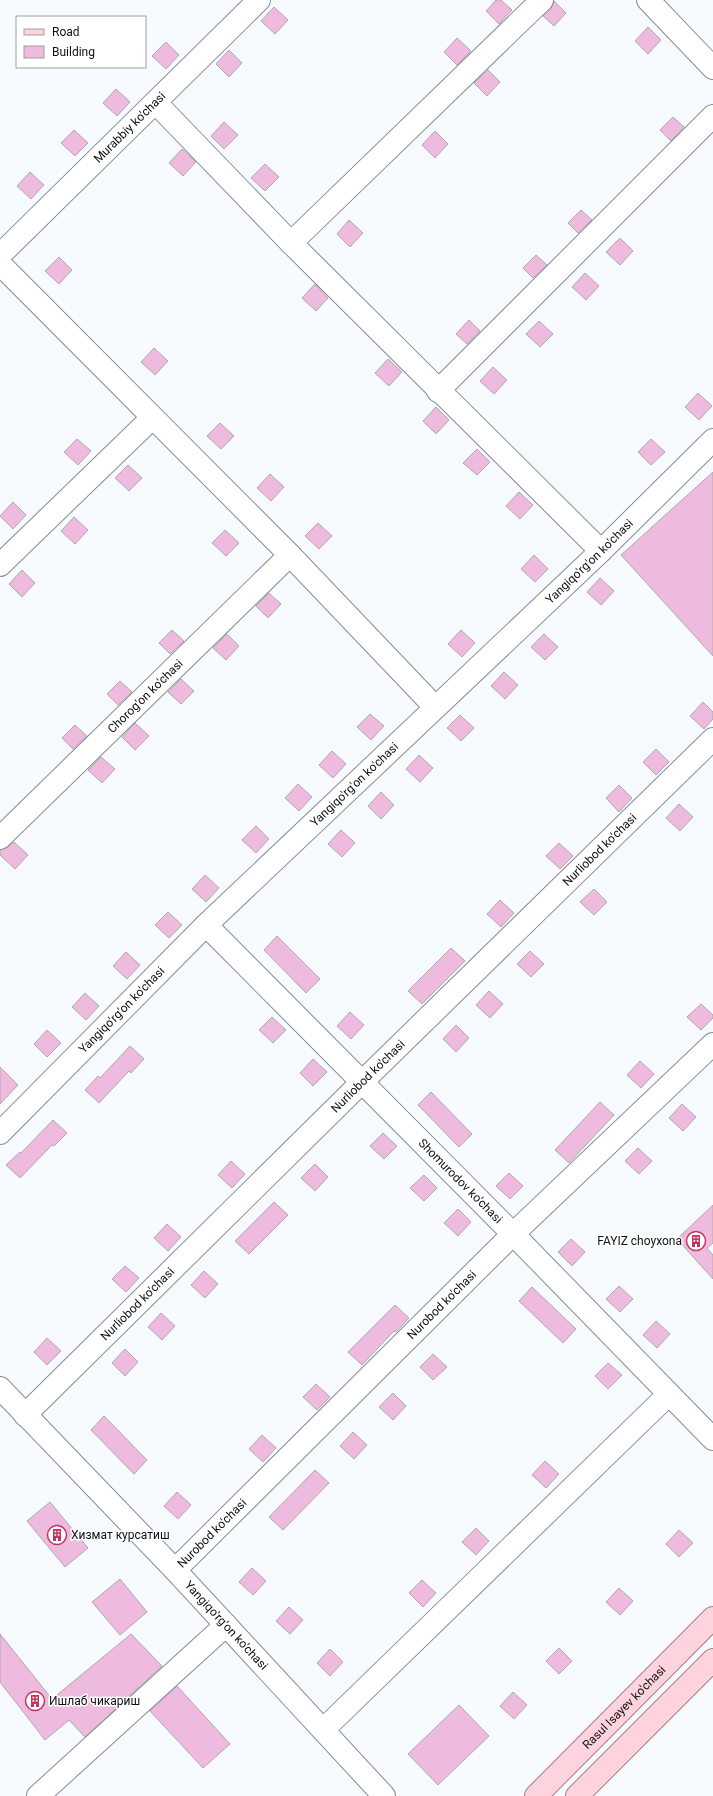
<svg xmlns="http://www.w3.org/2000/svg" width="713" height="1796" font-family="Roboto,sans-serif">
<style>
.building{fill:#eebbdf;stroke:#afa8ad}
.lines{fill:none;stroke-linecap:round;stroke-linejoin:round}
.minor-casing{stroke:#878c92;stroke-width:24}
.major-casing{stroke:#a97c88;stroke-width:24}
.minor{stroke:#fff;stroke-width:22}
.major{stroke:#fdd3dd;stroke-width:22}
.labels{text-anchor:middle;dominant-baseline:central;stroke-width:3;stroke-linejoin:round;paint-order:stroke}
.street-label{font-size:12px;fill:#0e1012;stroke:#fff}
.poi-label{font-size:12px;fill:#0e1012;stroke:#fff;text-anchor:start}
</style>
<rect width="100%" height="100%" fill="#f7fbff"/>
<g class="building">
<path d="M496 0H501L512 10 499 24 486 11Z"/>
<path d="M554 1 566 13 554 26 543 16 551 9Z"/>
<path d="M274 7 288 20 275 34 261 21Z"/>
<path d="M648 27 661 40 648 54 635 41Z"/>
<path d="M457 38 471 51 457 65 444 52Z"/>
<path d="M166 42 179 55 166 69 152 56Z"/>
<path d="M229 50 242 63 229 77 216 64Z"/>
<path d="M488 70 500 82 487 96 474 83Z"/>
<path d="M116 89 130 102 117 116 103 103Z"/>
<path d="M673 117 684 127 671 141 660 130Z"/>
<path d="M224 122 238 135 224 149 211 136Z"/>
<path d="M74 130 88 143 75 156 61 143Z"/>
<path d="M435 131 448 144 435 158 422 145Z"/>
<path d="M182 149 196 162 183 176 169 163Z"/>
<path d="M265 164 279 177 265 191 251 178Z"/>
<path d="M30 172 44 185 31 199 17 186Z"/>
<path d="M581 210 592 220 578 233 568 223Z"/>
<path d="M349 220 363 233 350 247 337 234Z"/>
<path d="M620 238 633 251 620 265 606 252Z"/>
<path d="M536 255 547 265 533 278 523 268Z"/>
<path d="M59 257 72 270 59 284 45 271Z"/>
<path d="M585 273 599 286 586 300 572 287Z"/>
<path d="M315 284 328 298 316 311 302 298Z"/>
<path d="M469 320 480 331 467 344 456 334Z"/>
<path d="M539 321 553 334 540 347 526 334Z"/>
<path d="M154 348 168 361 155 375 141 362Z"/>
<path d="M388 359 402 372 389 386 375 373Z"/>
<path d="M493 367 507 380 494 394 480 381Z"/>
<path d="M698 393 712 406 699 420 685 407Z"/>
<path d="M436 407 449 420 436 434 423 421Z"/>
<path d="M220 423 234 436 221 449 207 436Z"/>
<path d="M77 439 91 451 78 465 64 452Z"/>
<path d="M651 439 665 452 651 465 638 452Z"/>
<path d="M477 449 490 462 477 475 463 463Z"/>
<path d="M128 465 142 478 129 491 115 478Z"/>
<path d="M713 472V656L621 555Z"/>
<path d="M270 474 284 487 271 501 257 488Z"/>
<path d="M519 492 533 505 520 519 506 506Z"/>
<path d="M13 502 26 515 13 529 0 516Z"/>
<path d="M74 517 88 530 75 544 61 531Z"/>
<path d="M318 523 332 536 319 549 305 536Z"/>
<path d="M225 530 239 543 226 556 212 543Z"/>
<path d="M534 555 548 569 535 582 521 569Z"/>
<path d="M22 570 35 583 22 597 9 584Z"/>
<path d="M600 578 614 591 601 605 587 592Z"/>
<path d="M269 593 281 604 268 618 256 606Z"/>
<path d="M172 630 184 641 170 654 159 643Z"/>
<path d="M461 630 475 643 462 657 448 644Z"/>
<path d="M227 634 239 646 226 660 213 648Z"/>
<path d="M544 634 558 647 545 660 531 647Z"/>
<path d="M504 672 518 685 505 699 491 686Z"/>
<path d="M181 679 194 691 181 704 168 692Z"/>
<path d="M120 681 132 692 118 705 107 694Z"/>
<path d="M703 702 713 712V719L704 729 690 716Z"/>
<path d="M370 714 384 726 371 740 357 727Z"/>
<path d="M460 715 474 728 461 741 447 728Z"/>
<path d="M135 723 149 736 135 750 122 737Z"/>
<path d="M75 725 87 736 73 749 62 738Z"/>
<path d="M656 749 669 762 656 775 643 762Z"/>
<path d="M332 751 346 764 333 778 319 765Z"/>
<path d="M419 755 433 768 420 782 406 769Z"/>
<path d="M101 757 115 769 102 783 88 770Z"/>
<path d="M298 784 312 797 299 811 285 798Z"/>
<path d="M619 785 632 798 619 812 606 798Z"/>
<path d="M381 792 394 805 381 819 368 806Z"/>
<path d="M679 804 693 817 680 831 666 818Z"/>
<path d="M256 826 269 839 256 853 242 840Z"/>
<path d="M341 830 355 843 342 857 328 844Z"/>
<path d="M14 842 28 855 15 869 0 855V850L8 847Z"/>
<path d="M559 843 573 856 560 869 546 856Z"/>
<path d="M205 875 219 888 206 902 192 889Z"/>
<path d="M594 889 607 902 594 915 580 902Z"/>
<path d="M500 900 514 913 501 927 487 914Z"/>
<path d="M168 912 182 925 169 938 155 925Z"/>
<path d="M277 936 320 979 306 993 264 950Z"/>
<path d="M451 948 465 961 422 1004 408 991Z"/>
<path d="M530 951 544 964 531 977 517 964Z"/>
<path d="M126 952 140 965 127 979 113 966Z"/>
<path d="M489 991 503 1004 490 1018 476 1005Z"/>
<path d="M85 993 99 1006 86 1020 72 1007Z"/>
<path d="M701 1004 713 1015V1018L701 1030 687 1017Z"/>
<path d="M350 1012 364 1025 351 1039 337 1026Z"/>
<path d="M272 1017 286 1030 273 1043 259 1030Z"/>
<path d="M456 1025 469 1038 456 1052 443 1039Z"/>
<path d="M47 1030 61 1043 47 1057 34 1044Z"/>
<path d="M130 1046 144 1059 131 1073 129 1071 99 1103 85 1090 98 1076 100 1078Z"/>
<path d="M313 1059 327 1072 313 1086 300 1073Z"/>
<path d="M640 1061 654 1074 641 1088 627 1075Z"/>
<path d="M0 1067 18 1085 0 1104Z"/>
<path d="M431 1092 472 1134 459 1147 418 1105Z"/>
<path d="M600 1102 614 1115 569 1163 555 1150Z"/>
<path d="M682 1104 696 1117 683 1131 669 1118Z"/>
<path d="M53 1120 67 1133 54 1146 52 1145 20 1178 6 1165 20 1152 21 1153Z"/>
<path d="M383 1133 397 1146 384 1159 370 1146Z"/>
<path d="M638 1148 652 1161 639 1174 625 1161Z"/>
<path d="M231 1161 245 1174 232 1188 218 1175Z"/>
<path d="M315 1164 328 1177 315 1191 301 1178Z"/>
<path d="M509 1173 523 1186 510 1199 496 1186Z"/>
<path d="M424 1175 437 1188 424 1201 410 1188Z"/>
<path d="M274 1202 288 1215 249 1254 235 1241Z"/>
<path d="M713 1205V1243L707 1248 713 1255V1279L677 1239Z"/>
<path d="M458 1209 471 1222 458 1236 444 1223Z"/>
<path d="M167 1224 181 1237 168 1251 154 1238Z"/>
<path d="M571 1239 585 1252 572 1266 558 1252Z"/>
<path d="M125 1266 139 1278 126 1292 112 1279Z"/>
<path d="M204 1271 218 1284 205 1298 191 1285Z"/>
<path d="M619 1286 633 1299 620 1312 606 1299Z"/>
<path d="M532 1287 576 1329 563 1343 519 1301Z"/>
<path d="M395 1305 409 1318 396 1332 394 1331 362 1365 348 1352Z"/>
<path d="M161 1313 175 1326 162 1340 148 1327Z"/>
<path d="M656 1321 670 1334 657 1348 643 1335Z"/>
<path d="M47 1338 61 1351 47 1365 34 1352Z"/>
<path d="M125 1349 138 1362 125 1376 112 1363Z"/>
<path d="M433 1354 447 1367 433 1380 420 1367Z"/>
<path d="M608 1363 622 1375 608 1389 595 1376Z"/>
<path d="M316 1384 330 1397 317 1410 303 1397Z"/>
<path d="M393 1393 406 1406 393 1420 379 1407Z"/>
<path d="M104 1416 147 1460 134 1474 91 1430Z"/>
<path d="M353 1432 367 1445 354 1459 340 1446Z"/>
<path d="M262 1435 276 1448 263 1462 249 1449Z"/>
<path d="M545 1461 559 1474 546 1488 532 1475Z"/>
<path d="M315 1470 329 1483 283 1530 269 1517Z"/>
<path d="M177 1492 191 1505 178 1519 164 1506Z"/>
<path d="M50 1502 88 1548 65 1567 27 1521Z"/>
<path d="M476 1528 489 1541 476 1555 462 1542Z"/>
<path d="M679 1530 693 1543 679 1557 666 1544Z"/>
<path d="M252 1568 266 1581 253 1595 239 1582Z"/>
<path d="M120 1579 147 1612 120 1635 92 1602Z"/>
<path d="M422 1580 436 1593 423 1607 409 1593Z"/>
<path d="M619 1588 633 1601 620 1615 606 1602Z"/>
<path d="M289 1607 303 1620 290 1634 276 1621Z"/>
<path d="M0 1634 52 1699 131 1634 162 1666 85 1737 69 1720 45 1740 0 1682Z"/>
<path d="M559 1648 572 1661 559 1674 546 1661Z"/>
<path d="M330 1649 343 1662 330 1676 317 1663Z"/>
<path d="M177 1686 230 1744 203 1768 150 1711Z"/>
<path d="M513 1692 527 1705 514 1719 500 1706Z"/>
<path d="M459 1705 489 1736 438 1785 408 1754Z"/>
</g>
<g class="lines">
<g class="minor-casing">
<g id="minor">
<path d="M648 0 713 68"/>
<path d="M156 103 291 243 601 551"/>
<path d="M291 243 542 0"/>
<path id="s1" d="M0 255 259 0"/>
<path d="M0 264 290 555 435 707"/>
<path d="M438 391 713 116"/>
<path d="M0 565 152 418"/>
<path id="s2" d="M0 838 290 555"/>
<path id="s3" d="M206 925 513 1234 713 1439"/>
<path id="s4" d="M0 1133 206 925 601 551 713 440"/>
<path id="s5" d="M0 1388 175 1570 384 1796"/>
<path id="s6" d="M25 1415 361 1083 713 739"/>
<path id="s7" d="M175 1570 513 1234 713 1044"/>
<path d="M323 1730 669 1394"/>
<path d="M38 1796 226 1625"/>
</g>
</g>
<g class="major-casing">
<g id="major">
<path id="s8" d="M536 1796 713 1618"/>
<path d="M577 1796 713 1660"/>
</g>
</g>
<use href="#minor" class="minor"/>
<use href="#major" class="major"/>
</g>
<defs>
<g id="building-ring" transform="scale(1)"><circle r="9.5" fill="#fff" stroke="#c3355e" stroke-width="1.5"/><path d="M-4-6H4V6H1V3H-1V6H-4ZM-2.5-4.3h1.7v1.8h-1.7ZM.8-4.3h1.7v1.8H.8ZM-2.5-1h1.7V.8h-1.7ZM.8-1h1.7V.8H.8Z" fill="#c3355e"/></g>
</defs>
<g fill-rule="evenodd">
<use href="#building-ring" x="696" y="1241"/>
<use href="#building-ring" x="57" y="1535"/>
<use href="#building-ring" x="35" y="1701"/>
</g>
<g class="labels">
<g class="street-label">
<text stroke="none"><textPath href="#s1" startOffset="182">Murabbiy ko'chasi</textPath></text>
<text stroke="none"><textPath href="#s4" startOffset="821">Yangiqo'rg'on ko'chasi</textPath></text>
<text stroke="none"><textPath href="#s2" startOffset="203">Chorog'on ko'chasi</textPath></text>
<text stroke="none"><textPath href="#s4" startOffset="497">Yangiqo'rg'on ko'chasi</textPath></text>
<text stroke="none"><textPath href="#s6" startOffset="806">Nurliobod ko'chasi</textPath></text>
<text stroke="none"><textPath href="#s4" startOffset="173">Yangiqo'rg'on ko'chasi</textPath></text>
<text stroke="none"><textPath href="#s6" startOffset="482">Nurliobod ko'chasi</textPath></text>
<text stroke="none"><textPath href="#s3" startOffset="361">Shomurodov ko'chasi</textPath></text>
<text stroke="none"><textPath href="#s6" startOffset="158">Nurliobod ko'chasi</textPath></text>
<text stroke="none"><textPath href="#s7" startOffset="376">Nurobod ko'chasi</textPath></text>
<text stroke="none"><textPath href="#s7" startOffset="52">Nurobod ko'chasi</textPath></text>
<text stroke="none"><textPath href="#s5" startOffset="328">Yangiqo'rg'on ko'chasi</textPath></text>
<text stroke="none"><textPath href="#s8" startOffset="125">Rasul Isayev ko'chasi</textPath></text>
</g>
<g class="poi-label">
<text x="682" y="1241" text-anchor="end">FAYIZ choyxona</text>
<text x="71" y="1535">Хизмат курсатиш</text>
<text x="49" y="1701">Ишлаб чикариш</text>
</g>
</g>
<rect x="16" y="16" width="130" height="52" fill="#ffffff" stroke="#9f9fa0"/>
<rect x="24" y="29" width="20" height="6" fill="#fdd3dd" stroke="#9f9fa0"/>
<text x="52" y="36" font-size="12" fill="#0e1012">Road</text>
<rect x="24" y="46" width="20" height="12" fill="#eebbdf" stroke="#9f9fa0"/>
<text x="52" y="56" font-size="12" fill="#0e1012">Building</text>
</svg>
